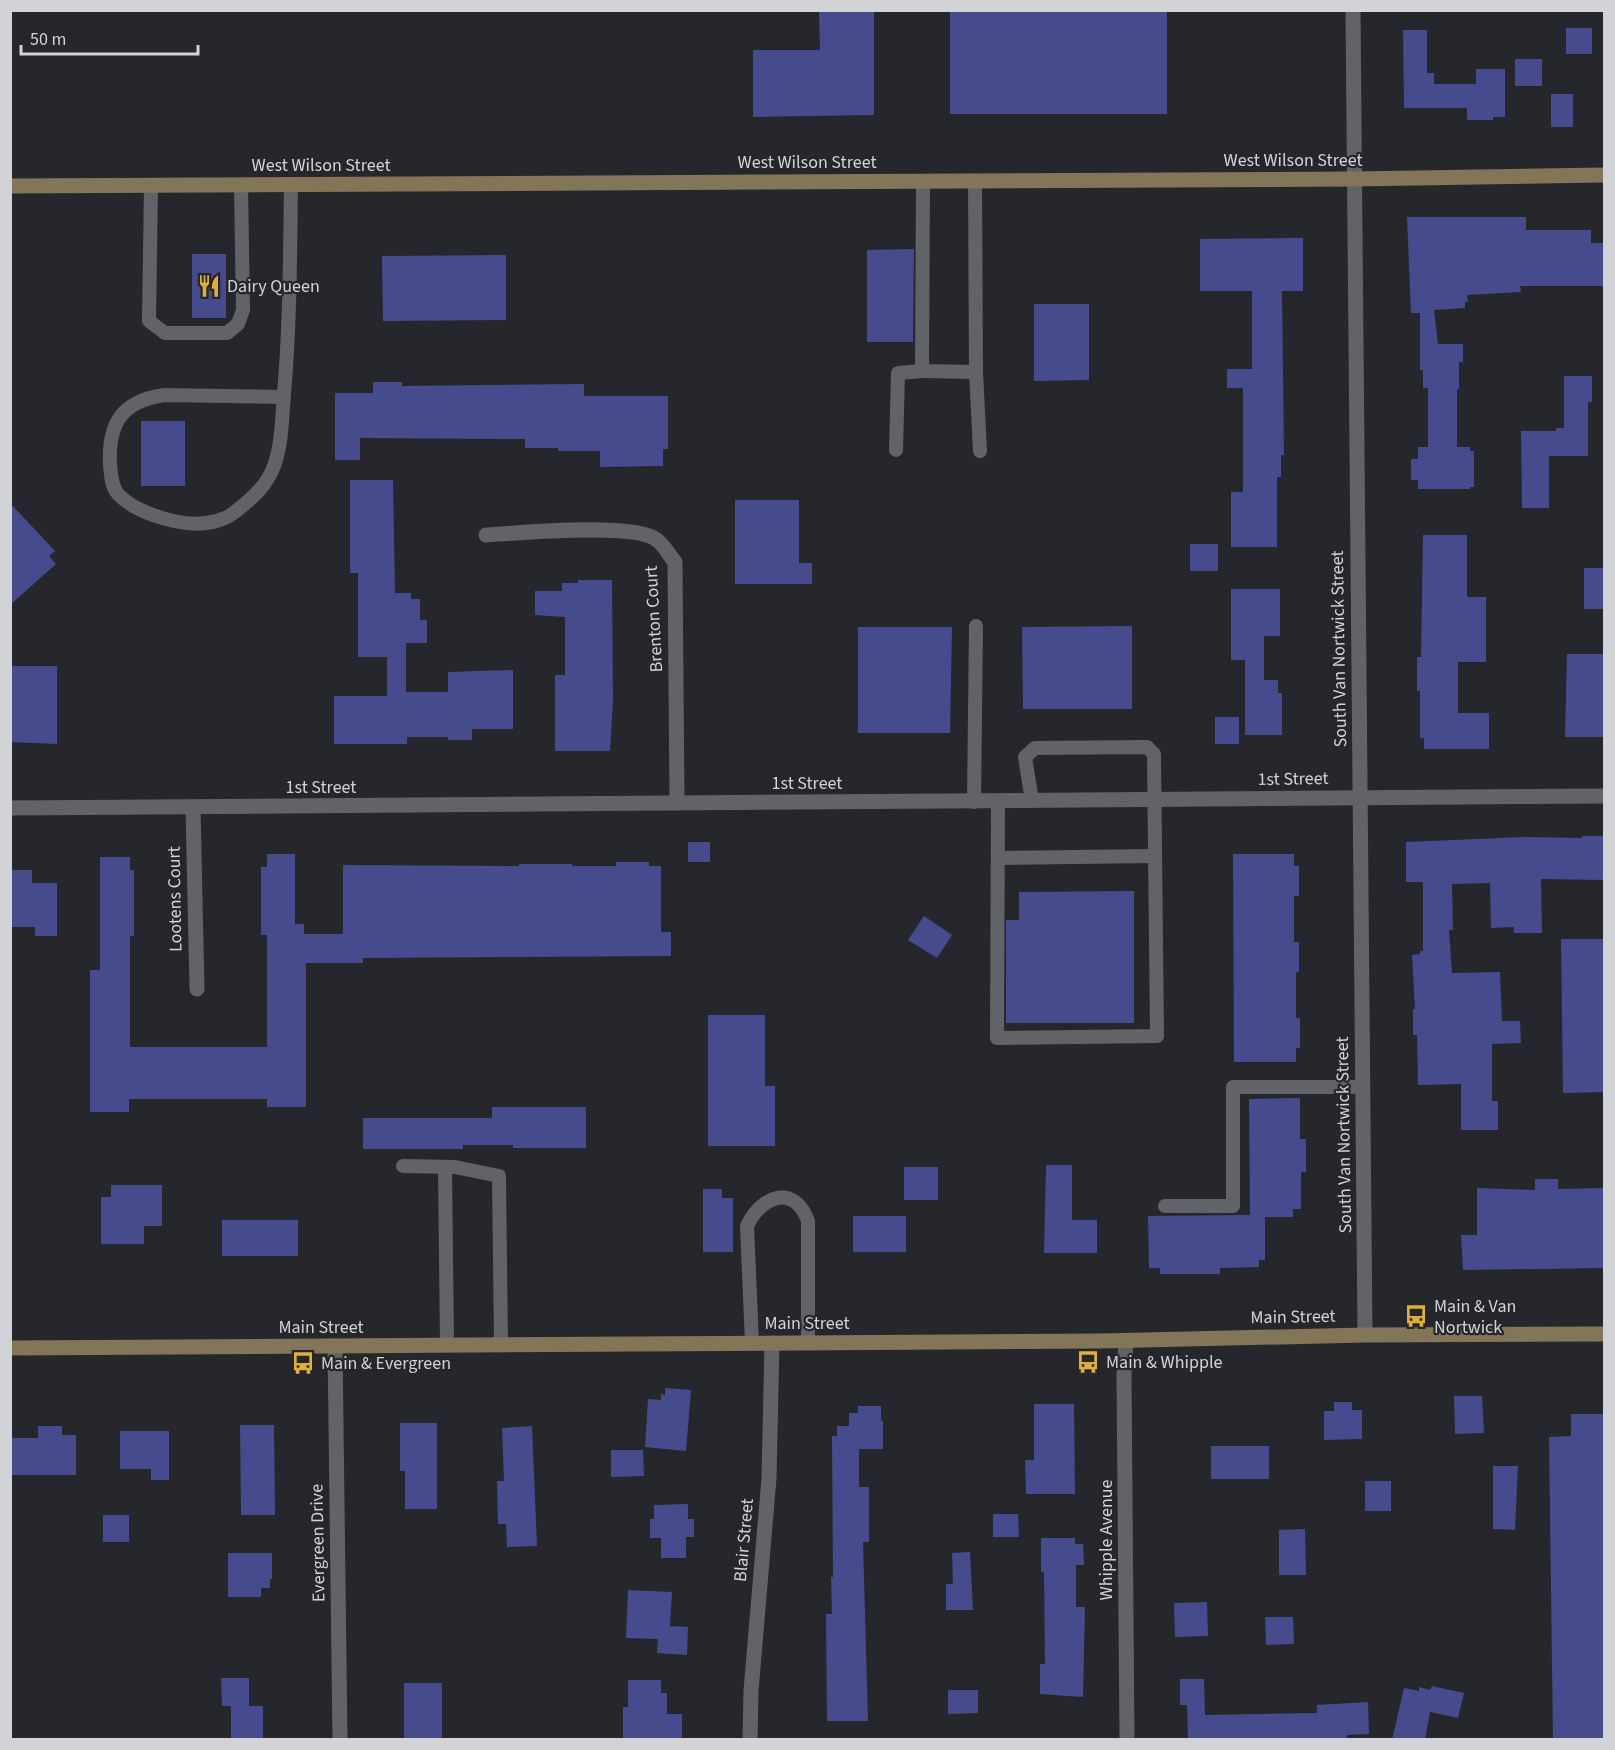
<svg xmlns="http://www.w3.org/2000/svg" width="1615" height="1750" font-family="'Source Sans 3',sans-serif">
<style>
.building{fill:#464b8e}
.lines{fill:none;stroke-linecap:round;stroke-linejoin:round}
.service{stroke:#626369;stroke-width:14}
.minor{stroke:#626369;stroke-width:15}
.secondary{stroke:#837658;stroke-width:15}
.labels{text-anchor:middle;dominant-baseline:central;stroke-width:4.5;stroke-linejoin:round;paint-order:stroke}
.street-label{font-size:18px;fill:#d2d3d6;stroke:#26272c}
.poi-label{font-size:18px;fill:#d2d3d6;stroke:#26272c;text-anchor:start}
</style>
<rect width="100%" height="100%" fill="#26272c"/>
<g class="building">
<path d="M819 10H874V115L753 117V50H820Z"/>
<rect x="950" y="10" width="217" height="104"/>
<rect x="1566" y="28" width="26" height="26"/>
<path d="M1403 30H1427V73H1434V84H1476V69H1505V117H1493V120H1467V108H1404Z"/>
<rect x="1515" y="59" width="27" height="27"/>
<rect x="1551" y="94" width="22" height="33"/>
<path d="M1407 217H1526V230H1591V243H1605V286H1520L1521 292 1467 295 1468 302H1465V308L1434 310 1438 344H1463V362H1459V389H1457V447H1470V451H1474V487H1470V489H1418V480H1411V459H1418V447H1428V388H1423V370H1420V313H1411Z"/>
<path d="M1303 238V291H1282L1284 455H1281V477H1277V547H1231V492H1243V388H1227V369H1252V291H1200V239Z"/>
<path d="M914 249 913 342H867V250Z"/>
<rect x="192" y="254" width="34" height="64"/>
<path d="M506 255V320L383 321 382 256Z"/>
<path d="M1034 304H1089V380L1034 381Z"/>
<path d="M1564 376H1592V402H1588V456H1549V508H1522L1521 431H1556V428H1564Z"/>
<path d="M373 382H402V386L584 384V396H668V449H663V466L600 467V451H558V448H525V439L360 438V460H335V393H373Z"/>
<rect x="141" y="421" width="44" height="65"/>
<path d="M350 480H393L395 593H411V599H420V620H427V643H406V692H448V672L513 670V729H472V740H448V737H407V744H334V696H387V657H358V573H350Z"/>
<path d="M735 500H799V563H812V584H735Z"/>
<path d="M10 503 55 551 49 556 56 564 10 605Z"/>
<path d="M1423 535H1467V597H1486V662H1458V713H1489V749H1424V738H1420V691H1417V657H1421Z"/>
<rect x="1190" y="544" width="28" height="27"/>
<rect x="1584" y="568" width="21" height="41"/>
<path d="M578 580H612L613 700 610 751H555V675H565V617L535 615V591H562V583H578Z"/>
<path d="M1231 589H1280V636H1264V680H1278V693H1282V735H1245V660H1231Z"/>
<path d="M1132 626V709H1023L1022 627Z"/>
<path d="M858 627H952L950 733H858Z"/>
<path d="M1567 654H1605V737H1565Z"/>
<path d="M10 666H57V744L10 742Z"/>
<rect x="1215" y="717" width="24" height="27"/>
<path d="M1582 836H1605V880L1541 879 1542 933H1514V927L1491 928 1490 883 1452 884 1453 930H1449L1452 973 1500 972 1502 1021H1520L1521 1043 1492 1044V1101H1498V1130H1461V1084L1418 1085 1417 1035H1413V1009H1415L1412 955 1420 954V951H1423V882H1406V842L1524 837 1582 838Z"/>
<rect x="688" y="842" width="22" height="20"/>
<path d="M267 854H295V924H304V934H343V865L519 866V864H572V866H616V862H649V866H661V932H671V956L363 958V963H306V1107H267V1099H129V1112H90V970H100V857H130V870H134V936H130V1047H267V935H261V867H267Z"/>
<path d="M1233 854H1294V866H1299V896H1294V942H1299V972H1296V1018H1300V1048H1296V1062H1234Z"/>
<path d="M10 870H32V883H57V936H35V927H10Z"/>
<path d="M1134 891V1023H1006V920H1019V892Z"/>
<path d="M924 916 952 935 937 958 908 940Z"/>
<path d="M1561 939H1605V1092L1563 1093Z"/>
<path d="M708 1015H765V1086H775V1146H708Z"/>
<path d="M1300 1098V1139H1306V1172H1301V1209H1293V1217H1265V1260H1259V1267L1220 1268V1274H1160V1268H1149L1148 1216 1250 1215 1249 1099Z"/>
<path d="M492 1107H586V1148H513V1145H463V1149H363V1118H492Z"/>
<path d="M1046 1165H1072V1220H1097V1253H1044Z"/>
<rect x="904" y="1167" width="34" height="33"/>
<path d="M1535 1179H1558V1189L1603 1188V1209H1605L1603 1268 1463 1270 1461 1235H1477V1188L1535 1190Z"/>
<path d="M111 1185H162V1226H144V1244H101V1197H111Z"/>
<path d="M703 1189H722V1198H733V1252H703Z"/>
<rect x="853" y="1216" width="53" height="36"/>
<rect x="222" y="1220" width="76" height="36"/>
<path d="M665 1388 691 1390 686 1451 645 1447 648 1399 661 1400V1394L665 1395Z"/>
<path d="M1454 1396H1482L1484 1433 1455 1434Z"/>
<path d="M1334 1402H1352V1410H1362V1439L1324 1440V1411H1334Z"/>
<path d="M1034 1404H1074L1075 1494H1026L1025 1460H1034Z"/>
<path d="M858 1406H881V1421H883V1449H859V1487H869V1542H863L868 1721H827L826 1614H832L831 1577H833L832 1436H837V1426H849V1413H858Z"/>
<path d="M1571 1414H1605V1740H1553L1549 1437 1571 1436Z"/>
<path d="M400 1423H437V1509H405V1471H400Z"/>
<path d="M240 1425H274L275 1515H241Z"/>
<path d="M38 1426H62V1435H76V1475H10L12 1438H38Z"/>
<path d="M532 1426 537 1546 507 1547 506 1524H498L497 1481H504L502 1428Z"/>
<path d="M120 1431H169V1480H151V1469H120Z"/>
<rect x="1211" y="1446" width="58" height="33"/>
<path d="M611 1450H643L644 1476 611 1477Z"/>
<path d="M1493 1466H1518L1515 1530 1493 1529Z"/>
<rect x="1365" y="1481" width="26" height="30"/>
<path d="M688 1504V1519H694V1537H686V1558H661V1538H650V1519H654V1505Z"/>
<path d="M993 1514H1018L1019 1537H993Z"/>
<rect x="103" y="1515" width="26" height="27"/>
<path d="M1305 1529 1306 1575H1279V1530Z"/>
<path d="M1041 1538H1075V1544H1083L1084 1565H1076V1607H1085L1083 1697 1040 1694V1664H1045L1044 1572H1041Z"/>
<path d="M970 1552 973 1610H946V1584H953L952 1553Z"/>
<path d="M228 1553H272V1579H270V1588H261V1597H228Z"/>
<path d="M628 1590 672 1592 670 1626 688 1627 687 1655 657 1653 658 1639 626 1638Z"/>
<path d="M1207 1602 1208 1636 1175 1637 1174 1603Z"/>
<path d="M1265 1617H1293L1294 1644 1266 1645Z"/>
<path d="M221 1678H249V1706H263V1740H231V1706H222Z"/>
<path d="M1180 1679H1204L1205 1715 1317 1713V1705L1368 1702 1369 1734 1347 1735V1740H1188L1187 1705H1180Z"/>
<path d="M628 1680H661V1693H667V1714H682V1740H623V1707H628Z"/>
<rect x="404" y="1683" width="38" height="57"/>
<path d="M1432 1686 1464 1693 1458 1718 1430 1712 1425 1740H1392L1404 1688 1419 1691V1687L1430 1690Z"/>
<path d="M948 1690H978V1713L948 1714Z"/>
</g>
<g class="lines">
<g class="service">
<path d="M923 181 922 371 976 372"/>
<path d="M975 181 976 372 980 451"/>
<path d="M151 186 149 321 165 333H227L238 324 243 310 241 185"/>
<path d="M284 397 164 395C123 401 108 422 110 464 111 474 111 486 118 494 127 504 142 511 153 515 175 523 202 528 225 518 233 515 240 508 247 502 258 493 269 480 274 466 282 444 282 418 284 394 290 325 290 255 291 185"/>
<path d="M896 450 898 373 922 371"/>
<path d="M998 801 997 1038 1157 1036 1154 754 1147 747 1035 748 1025 757 1032 801"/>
<path d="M974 802 976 626"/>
<path d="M998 858 1155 856"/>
<path d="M403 1166 455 1167 499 1176 501 1345"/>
<path d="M445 1167 447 1345"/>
<path d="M1165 1206H1233V1087H1363"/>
<path d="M752 1343 747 1226C761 1196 794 1183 808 1221V1343"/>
</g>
<g class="minor">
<path d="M1353 10 1365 1335"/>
<path d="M486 535C517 533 636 522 657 540 664 545 669 555 675 562L677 803"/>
<path d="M10 808 1604 796"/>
<path d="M193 808 197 989"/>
<path d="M1126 1341 1124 1376 1127 1740"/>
<path d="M335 1346 340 1740"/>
<path d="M750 1740 751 1691 769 1478 772 1343"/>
</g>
<g class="secondary">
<path d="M10 186 1354 179 1604 175"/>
<path d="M10 1348 1101 1341 1365 1335 1604 1334"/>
</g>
</g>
<defs>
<g id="restaurant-bare" transform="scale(1.8)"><path d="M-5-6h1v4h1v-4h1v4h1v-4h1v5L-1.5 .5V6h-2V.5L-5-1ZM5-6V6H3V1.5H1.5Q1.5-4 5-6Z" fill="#e0b034" stroke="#26272c" stroke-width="2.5" paint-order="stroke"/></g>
<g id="bus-bare" transform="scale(1.8)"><path d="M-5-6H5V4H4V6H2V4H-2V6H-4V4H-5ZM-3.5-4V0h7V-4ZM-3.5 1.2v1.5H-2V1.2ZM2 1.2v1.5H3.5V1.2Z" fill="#e0b034" stroke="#26272c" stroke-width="2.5" paint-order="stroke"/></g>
</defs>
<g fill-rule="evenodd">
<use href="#restaurant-bare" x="209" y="286"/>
<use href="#bus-bare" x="1416" y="1316"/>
<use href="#bus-bare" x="1088" y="1362"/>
<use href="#bus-bare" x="303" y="1363"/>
</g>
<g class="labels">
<g class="street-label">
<text x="1293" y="160">West Wilson Street</text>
<text x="807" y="162">West Wilson Street</text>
<text x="321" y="165">West Wilson Street</text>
<text transform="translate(654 619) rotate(-93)">Brenton Court</text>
<text transform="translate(1339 649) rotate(-91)">South Van Nortwick Street</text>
<text transform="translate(1293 779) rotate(-1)">1st Street</text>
<text x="807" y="783">1st Street</text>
<text x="321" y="787">1st Street</text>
<text transform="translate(175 899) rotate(-91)">Lootens Court</text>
<text transform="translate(1344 1135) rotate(-91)">South Van Nortwick Street</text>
<text transform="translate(1293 1317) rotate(-1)">Main Street</text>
<text x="807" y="1323">Main Street</text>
<text x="321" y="1327">Main Street</text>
<text transform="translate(744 1540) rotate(-85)">Blair Street</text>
<text transform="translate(1106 1540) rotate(-90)">Whipple Avenue</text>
<text transform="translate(318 1543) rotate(-91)">Evergreen Drive</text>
</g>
<g class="poi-label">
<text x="227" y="286">Dairy Queen</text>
<text x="1434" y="1306">Main &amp; Van<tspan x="1434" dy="21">Nortwick</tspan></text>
<text x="1106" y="1362">Main &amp; Whipple</text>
<text x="321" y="1363">Main &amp; Evergreen</text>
</g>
</g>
<rect width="1615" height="1750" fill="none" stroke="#d2d3d6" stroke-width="24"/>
<path d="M21 45v9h177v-9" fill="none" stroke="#d2d3d6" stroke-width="3"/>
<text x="30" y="45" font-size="18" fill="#d2d3d6" stroke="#26272c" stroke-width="4.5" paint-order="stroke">50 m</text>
</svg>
